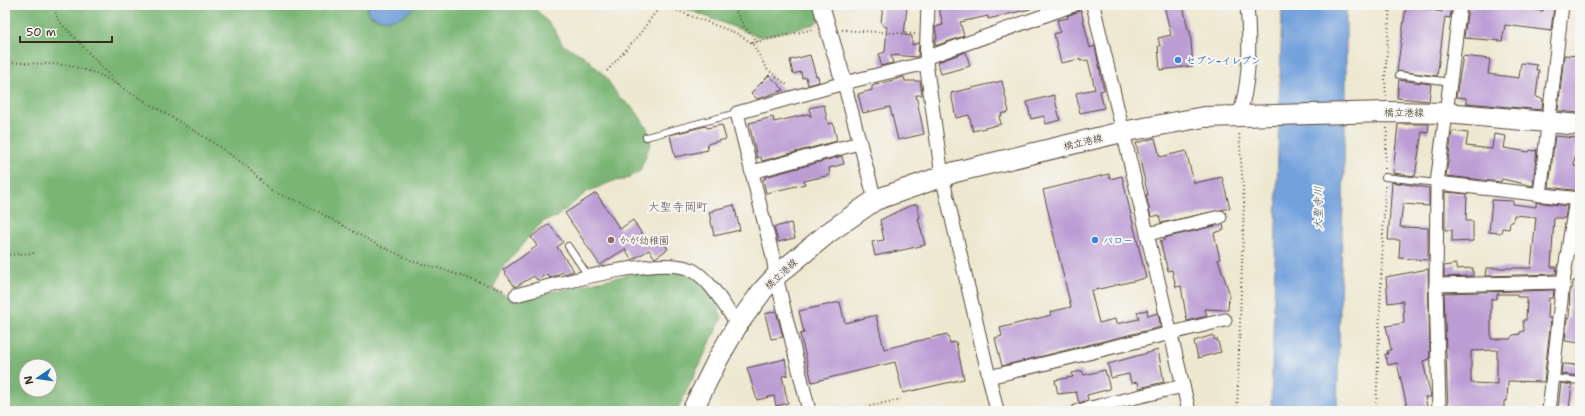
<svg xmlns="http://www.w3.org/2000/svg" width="1585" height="416" font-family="'Shantell Sans','Klee One',sans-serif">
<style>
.forest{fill:#7ab574;stroke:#5a7049;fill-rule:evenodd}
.water{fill:#73a1dc;stroke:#57667d}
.building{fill:#bb9dd4;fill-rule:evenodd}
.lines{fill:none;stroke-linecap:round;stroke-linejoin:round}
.service-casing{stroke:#564639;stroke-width:8}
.minor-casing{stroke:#564639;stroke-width:15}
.tertiary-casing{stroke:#564639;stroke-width:18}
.primary-casing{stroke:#564639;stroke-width:22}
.path{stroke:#564639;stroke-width:2;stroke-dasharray:1 3;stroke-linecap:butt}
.service{stroke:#fff;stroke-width:6}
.minor{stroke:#fff;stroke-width:13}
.tertiary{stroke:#fff;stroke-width:16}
.primary{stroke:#fff;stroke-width:20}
.shop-dot{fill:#3f7fe0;stroke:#f6f6f2;stroke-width:1.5}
.education-dot{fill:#8d6e63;stroke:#f6f6f2;stroke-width:1.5}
.labels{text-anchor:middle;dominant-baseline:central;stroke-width:4;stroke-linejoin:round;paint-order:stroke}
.shop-label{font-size:10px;font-weight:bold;fill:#366cbe;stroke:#f6f6f2;text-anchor:start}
.street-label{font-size:10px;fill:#3b2a1e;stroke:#f6f6f2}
.education-label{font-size:10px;font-weight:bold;fill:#785e54;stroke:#f6f6f2;text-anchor:start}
.water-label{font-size:11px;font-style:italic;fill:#4f5460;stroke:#f6f6f2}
.quarter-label{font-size:12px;fill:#68525e;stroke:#f6f6f2}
</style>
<rect width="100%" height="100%" fill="#f6f6f2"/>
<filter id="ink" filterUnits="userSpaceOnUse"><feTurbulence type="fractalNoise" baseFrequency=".025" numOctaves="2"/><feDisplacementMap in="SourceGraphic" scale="8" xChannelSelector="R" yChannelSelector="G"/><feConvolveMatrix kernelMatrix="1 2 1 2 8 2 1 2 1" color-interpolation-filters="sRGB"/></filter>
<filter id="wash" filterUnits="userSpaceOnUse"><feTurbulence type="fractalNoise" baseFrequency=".012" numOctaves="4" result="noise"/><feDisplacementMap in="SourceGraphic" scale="16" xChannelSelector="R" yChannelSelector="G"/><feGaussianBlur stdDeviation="0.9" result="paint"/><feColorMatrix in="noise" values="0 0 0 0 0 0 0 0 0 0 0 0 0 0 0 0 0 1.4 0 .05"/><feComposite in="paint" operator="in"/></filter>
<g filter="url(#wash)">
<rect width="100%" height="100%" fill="#eee8d0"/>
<g class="forest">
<path d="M5 5H368V13C385 26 398 17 414 7L413 5H532L554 29 563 45 584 56 605 76 618 96 635 110 647 128 651 142 640 171 624 180 613 181 587 192 556 217 544 221 530 235 500 272 493 289 515 300 641 272 665 270 695 275 716 302 722 318 677 411H5ZM26 366H50V390H26Z"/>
<path d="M676 5H829L815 24 760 37Z"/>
</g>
<g class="water">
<path d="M368 5H413L414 7C402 20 382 24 368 13Z"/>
<path d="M1282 5H1346V95L1337 411H1271Z"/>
</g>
<g id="blocks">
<g class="building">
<path d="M883 5 907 7 904 35 912 36V45L919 43 918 57 891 55 893 63 881 66 879 54 885 52 887 27 883 26V24L881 23Z"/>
<path d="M942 5H1029L1030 9 988 19V16L960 22 964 36 935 46V39H937L935 27 943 25 939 8 942 7Z"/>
<path d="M1164 5H1183L1188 30H1190L1193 66 1160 70 1158 46H1160L1158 38 1171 35Z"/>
<path d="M1406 5H1420L1419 8 1442 12 1443 5H1452L1450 18 1445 17 1437 76 1397 71Z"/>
<path d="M1473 5H1509V6L1543 11 1544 6 1554 7 1551 31 1505 25 1502 41 1464 38 1468 7 1472 8Z"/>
<path d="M1081 10 1090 48 1095 46 1104 90 1100 91 1104 108 1080 113 1076 93 1095 89 1088 60 1080 61V59L1061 63 1054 34 1060 32 1057 20 1068 18 1067 16Z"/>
<path d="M966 52 970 66 941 74 938 62Z"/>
<path d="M810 55 816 76H818L819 82 808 85 806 77 802 78 801 72 793 74 790 60Z"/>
<path d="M1564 55 1580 56V113L1558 111Z"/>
<path d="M1463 56 1490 59 1488 74 1519 78 1521 63 1537 65 1536 70H1539L1536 97 1543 99 1542 110 1466 103V98L1456 97Z"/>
<path d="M769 75 784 90 757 99 751 93Z"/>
<path d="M904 77 905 81H920L922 95H916L924 134 898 140 890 107 863 113 858 94 872 90V86Z"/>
<path d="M1399 80 1431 84 1429 101 1397 98Z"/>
<path d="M1002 81 1009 112 1001 114 1002 116H999L1001 124 973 131 969 115 956 118 951 93Z"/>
<path d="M1054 95 1060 120 1046 124 1044 116 1031 119 1027 102Z"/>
<path d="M824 105 828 124 833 123 837 141 762 161 761 157 757 158 749 123 773 117 774 122 808 114 811 117 809 108Z"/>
<path d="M1398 124H1429L1428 133 1422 132 1415 176 1393 173Z"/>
<path d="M722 125 726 139 707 144 708 150 675 157 670 135 706 126 707 128Z"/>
<path d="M1453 131 1468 133 1466 146 1492 149 1494 134 1506 136 1504 148 1529 152 1530 150 1536 151 1537 149 1533 186 1502 179 1501 182 1446 176 1452 133Z"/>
<path d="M1555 136 1577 138 1574 166 1580 167V191L1549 187Z"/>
<path d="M1155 138 1160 157 1186 151 1194 183 1222 177 1230 208 1161 223 1159 215 1151 217 1146 195H1148L1136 143Z"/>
<path d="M842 156 844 164 829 168 830 175 804 181 805 184 766 193 763 179 766 178 765 177Z"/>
<path d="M1109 174 1110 179 1122 176 1146 278 1091 291 1099 323 1115 319 1116 324 1139 319 1137 312 1147 310 1148 316 1158 313 1161 327 1002 366 995 338 1002 336 1000 328 1051 315 1050 312 1071 307 1043 190Z"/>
<path d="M1392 182 1429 188V206L1403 204 1400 227 1428 228V260L1399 258 1400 240H1388Z"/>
<path d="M1445 192 1467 194 1466 221H1473V241L1452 242V230H1445Z"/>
<path d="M596 193 620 229 633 220 647 242 659 235 668 249 655 258 649 250 632 260 625 249 600 265 565 213Z"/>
<path d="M1492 200 1513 201V204L1536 207V202L1567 206 1565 218H1554L1551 267H1557L1556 274 1485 276 1486 268H1531L1536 217 1514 215 1513 222H1510L1509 229 1502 228 1501 233 1489 232Z"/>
<path d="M917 204 920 218H918L925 245 875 256 872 242 884 240 880 220 909 206Z"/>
<path d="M734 205 740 230 714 236 709 212 713 211V210Z"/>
<path d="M791 223 795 238 778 242 774 227Z"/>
<path d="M549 224 563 242 557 247 574 271 564 274 563 272 550 278 547 274 537 280 534 276 515 287 503 270 537 246 531 237Z"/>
<path d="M1223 224 1224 230 1214 233 1220 259H1218L1229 292 1228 310 1205 309 1207 316 1187 321 1181 286 1176 287 1172 270 1168 271 1160 241 1165 240 1164 238Z"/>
<path d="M1456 264V269L1473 268V276L1444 277V266Z"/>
<path d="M1428 269 1430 359 1423 361 1431 397H1425L1428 411H1408L1397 363 1388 365 1385 354H1388L1387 351 1391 350 1386 326 1404 323 1403 301 1388 303 1386 277Z"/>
<path d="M1573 281H1580V343L1565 341 1567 318 1569 319 1570 289H1572Z"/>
<path d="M1554 290 1553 298H1549L1548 318H1551L1544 382 1508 381 1507 401H1504V411H1448L1444 293ZM1497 294H1517V297H1527L1526 320H1523L1524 331 1520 332V334L1513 335 1510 339H1491V299H1497ZM1497 350V384L1471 383V351Z"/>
<path d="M840 302 845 323 876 315 884 349 947 334 950 343 956 342 964 379 903 393 895 362 812 382 800 334 804 333 799 311Z"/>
<path d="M776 311 783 337 771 339 765 314Z"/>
<path d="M1213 335 1215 340 1217 339 1221 352 1198 358 1194 341Z"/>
<path d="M1158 350 1164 382 1139 388 1138 382 1131 383 1129 374 1111 378 1108 364Z"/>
<path d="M785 359 788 375 782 376 788 403 776 406 774 396 757 400 747 368Z"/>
<path d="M1562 364 1580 365V376L1561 374Z"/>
<path d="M1105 370 1110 389 1087 395 1088 400 1079 403 1076 392 1058 394 1055 380 1073 377 1072 373 1082 371 1084 375Z"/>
<path d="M1561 383 1572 385 1569 409 1558 408Z"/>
</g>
</g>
</g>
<g filter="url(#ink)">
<use href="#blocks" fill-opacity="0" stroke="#564639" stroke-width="1"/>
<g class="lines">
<g class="service-casing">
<g id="service">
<path d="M1399 75 1450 82"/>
<path d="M646 137 737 113"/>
<path d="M1385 177 1437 183"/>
<path d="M568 246 589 277"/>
<path d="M1553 378 1580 381"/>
</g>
</g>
<g class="minor-casing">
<g id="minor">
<path d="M928 5 926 63 942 176 997 411"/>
<path d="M1093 5 1189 411"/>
<path d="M928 57 1074 5"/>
<path d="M844 83 875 200"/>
<path d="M1239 115C1251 81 1250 40 1247 5"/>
<path d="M752 172 859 143"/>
<path d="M1437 183 1580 199"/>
<path d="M1540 195 1562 5"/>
<path d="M1147 234 1220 217"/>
<path d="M1436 285 1563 282"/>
<path d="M516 295C551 286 665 252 694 271 714 284 723 306 738 324"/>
<path d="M989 377 1225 320"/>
<path d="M809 411 776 276 773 257 737 113 844 83 926 63"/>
<path d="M1078 411 1183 386"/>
<path d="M1439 411 1436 285 1437 183 1460 5"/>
<path d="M1549 411 1563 282 1576 199"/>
</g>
</g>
<g class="tertiary-casing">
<path id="tertiary" d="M821 5 844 83"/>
</g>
<g class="primary-casing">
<path id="primary" d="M692 411 718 359 738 324 763 290 776 276 828 233 875 200 955 172 1122 132 1204 117 1388 112 1446 113 1580 125"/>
</g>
<g class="path">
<path d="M53 5 58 20 119 85"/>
<path d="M662 5 736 33 752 43 767 69 788 86"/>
<path d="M732 5 744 26 758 42"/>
<path d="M842 30 915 34"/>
<path d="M752 43 814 29"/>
<path d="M5 62 68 65 99 74 208 139 245 165 271 191 302 203 376 244 415 262 438 268 505 291"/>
<path d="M607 71 638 36 661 5"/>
<path d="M1386 96 1385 79 1390 5"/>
<path d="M1385 169 1387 128"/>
<path d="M5 255 34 253"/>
<path d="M850 411 901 399"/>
<path d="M1237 411 1244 202 1239 132"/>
<path d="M1376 411 1385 186"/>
</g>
<use href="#service" class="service"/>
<use href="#minor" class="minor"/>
<use href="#tertiary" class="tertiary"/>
<use href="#primary" class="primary"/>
</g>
</g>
<g class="shop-dot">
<circle cx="1178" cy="60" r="4"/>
<circle cx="1095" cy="240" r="4"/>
</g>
<circle class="education-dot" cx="611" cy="240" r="4"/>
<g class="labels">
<g class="shop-label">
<text x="1186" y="60">セブン-イレブン</text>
<text x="1103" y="240">バロー</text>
</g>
<g class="street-label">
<text x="1404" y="112">橋立港線</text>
<text transform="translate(1083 142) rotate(-13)">橋立港線</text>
<text transform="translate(781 274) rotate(-43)">橋立港線</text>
</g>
<g class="education-label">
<text x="619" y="240">かが幼稚園</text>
</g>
<g class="water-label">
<text transform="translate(1318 208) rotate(-90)">大聖寺川</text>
</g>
<g class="quarter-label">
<text x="678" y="207">大聖寺岡町</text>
</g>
</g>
<rect width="1585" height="416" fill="none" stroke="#f6f6f2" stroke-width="20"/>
<g transform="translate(38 378) rotate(257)"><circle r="19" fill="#f6f6f2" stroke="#aba49d"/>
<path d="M0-3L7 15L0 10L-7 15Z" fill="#1f6fb2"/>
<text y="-6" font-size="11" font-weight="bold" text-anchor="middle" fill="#3b2a1e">N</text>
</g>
<path d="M20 36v6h92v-6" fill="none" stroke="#3b2a1e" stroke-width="2"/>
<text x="26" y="36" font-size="12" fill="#3b2a1e" stroke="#f6f6f2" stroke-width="3" paint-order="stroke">50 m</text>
</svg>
